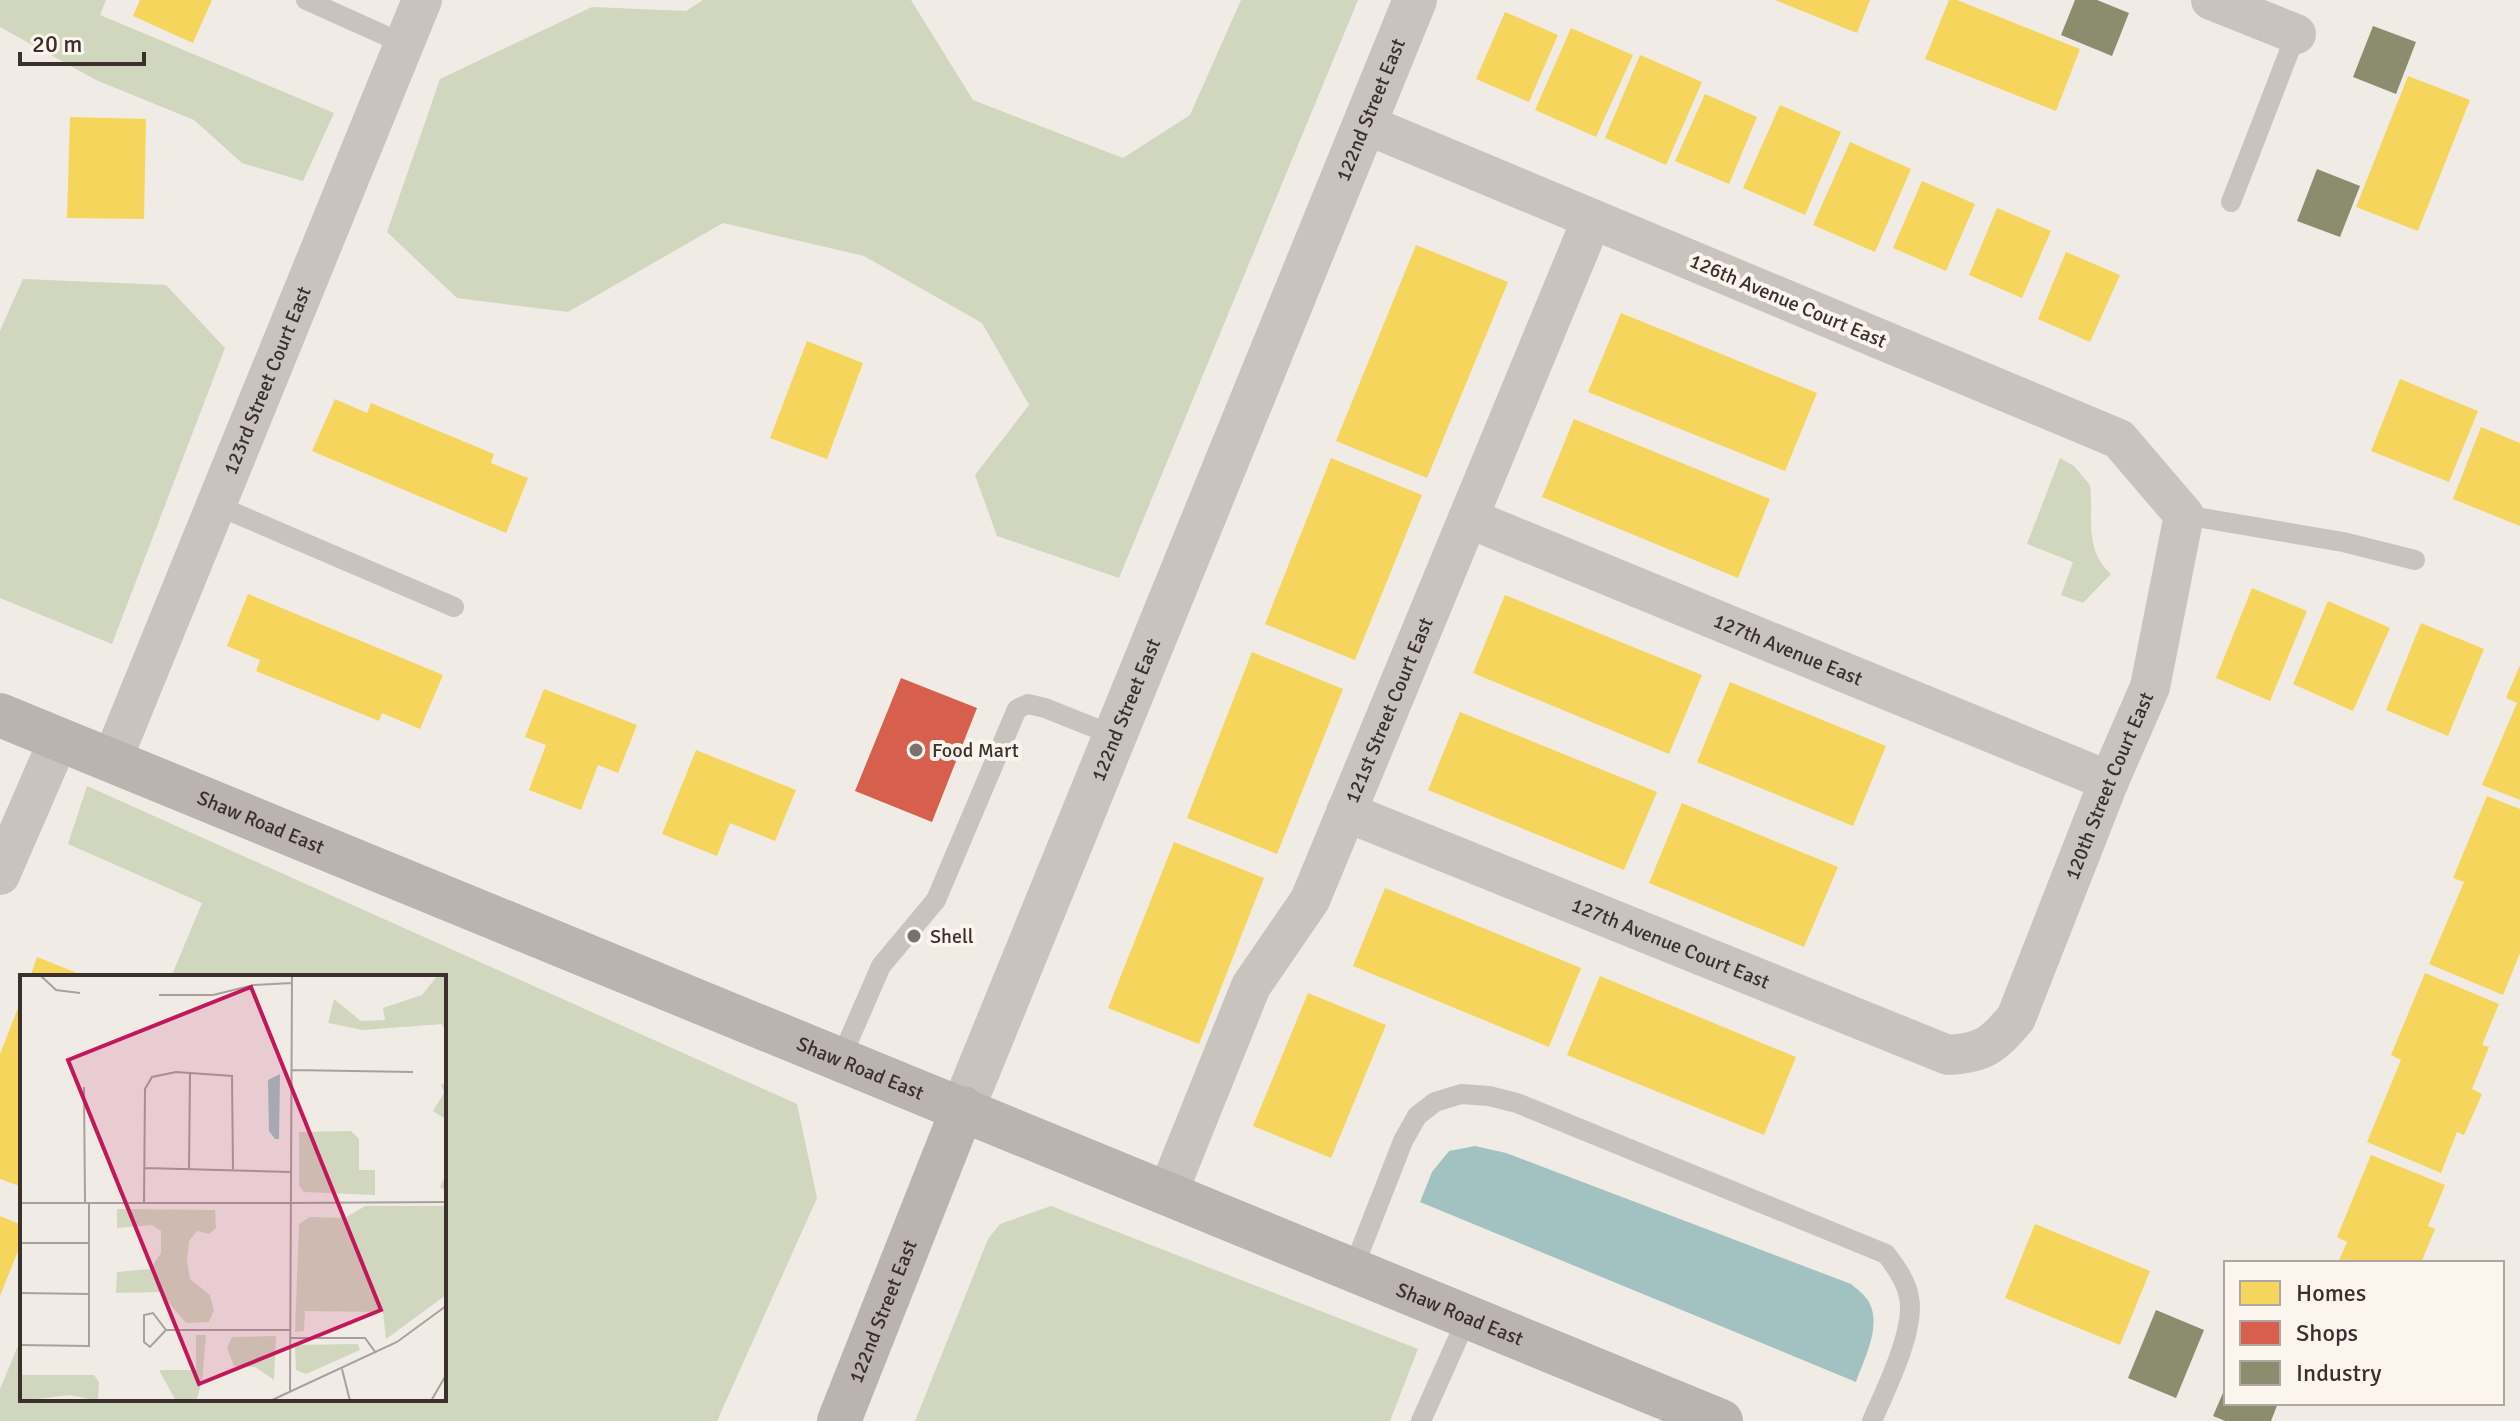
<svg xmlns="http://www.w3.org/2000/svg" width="2520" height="1421" font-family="Signika,sans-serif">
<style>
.green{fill:#d1d6bf}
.water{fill:#a1c2c1}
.homes{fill:#f6d55c}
.shops{fill:#d6604d}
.industry{fill:#8c8c6e}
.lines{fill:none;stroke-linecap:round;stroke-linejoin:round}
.service{stroke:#c9c3be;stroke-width:20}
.minor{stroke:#c9c3be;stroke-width:40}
.tertiary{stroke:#c9c3be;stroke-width:44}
.secondary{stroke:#bab3ae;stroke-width:44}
.poi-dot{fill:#7a716c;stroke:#fbf5ee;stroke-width:3}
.labels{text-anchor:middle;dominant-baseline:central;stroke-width:8;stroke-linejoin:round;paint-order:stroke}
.street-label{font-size:20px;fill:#3b302b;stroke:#fbf5ee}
.poi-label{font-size:20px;fill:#3b302b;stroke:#fbf5ee;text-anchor:start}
.inset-road{fill:none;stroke:#a8a09b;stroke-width:2}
.view{fill:#c2185b;fill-opacity:0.15;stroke:#c2185b;stroke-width:4}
.inset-edge{fill:none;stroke:#3b302b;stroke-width:4}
</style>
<rect width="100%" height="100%" fill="#f0ebe5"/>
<g class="green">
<path d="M0 0H106L100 15 334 113 303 181 242 163 194 120 96 80 0 27Z"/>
<path d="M703 0H911L973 100 1123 158 1190 115 1241 0H1358L1119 578 997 536 975 475 1029 405 982 323 864 256 723 223 568 312 457 298 387 232 440 79 592 7 686 11Z"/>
<path d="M23 279 166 285 225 348 112 644 0 598V331Z"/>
<path d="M2060 458 2074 466 2090 485C2094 517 2083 549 2111 574L2083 603 2061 595 2073 562 2027 544Z"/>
<path d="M87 786 797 1104 817 1198 717 1421H0V1389L22 1336V1399H444V977H171L202 903 68 844Z"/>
<path d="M1051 1206 1418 1349 1390 1421H915L988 1239 1000 1224Z"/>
</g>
<path class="water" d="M1475 1146 1506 1153 1851 1284C1857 1289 1865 1295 1869 1302 1882 1326 1864 1359 1856 1382L1420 1202 1432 1172 1449 1151Z"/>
<g class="homes">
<path d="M140 0H212L193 43 133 16Z"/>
<path d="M1775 0H1870L1857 33Z"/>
<path d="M1949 0H1957L2080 49 2056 111 1925 59Z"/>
<path d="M1505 12 1558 35 1529 102 1476 79Z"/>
<path d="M1571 28 1633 55 1596 137 1535 110Z"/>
<path d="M1640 55 1702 82 1666 165 1605 138Z"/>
<path d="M2408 76 2470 100 2418 231 2356 207Z"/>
<path d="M1705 94 1757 117 1729 184 1675 161Z"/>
<path d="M1780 105 1841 132 1805 215 1743 188Z"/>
<path d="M70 117 146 119 144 219 67 218Z"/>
<path d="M1850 142 1911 169 1875 252 1813 225Z"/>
<path d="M1922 181 1975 204 1946 271 1893 248Z"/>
<path d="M1997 208 2051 231 2022 298 1969 275Z"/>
<path d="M1416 245 1508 282 1427 478 1336 441Z"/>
<path d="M2066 252 2120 275 2090 342 2038 319Z"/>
<path d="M1621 313 1817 393 1785 471 1588 392Z"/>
<path d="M807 341 863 363 827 459 770 438Z"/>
<path d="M2400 379 2478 411 2449 482 2371 451Z"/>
<path d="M335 399 367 413 371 403 494 454 491 463 528 478 506 533 312 451Z"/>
<path d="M1574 419 1770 499 1738 578 1542 497Z"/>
<path d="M2481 427 2520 443V526L2453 499Z"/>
<path d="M1331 458 1422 495 1355 660 1265 624Z"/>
<path d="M2252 588 2307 611 2270 701 2216 678Z"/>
<path d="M248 594 443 675 420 729 382 713 379 721 256 671 260 660 227 646Z"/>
<path d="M1505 595 1702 675 1669 754 1473 673Z"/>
<path d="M2328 601 2390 628 2353 711 2293 684Z"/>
<path d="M2421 623 2484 649 2448 736 2386 710Z"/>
<path d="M1252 652 1343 689 1277 854 1187 818Z"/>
<path d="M2520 665V800L2482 785 2517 703 2506 698Z"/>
<path d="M1730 682 1886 746 1853 826 1697 762Z"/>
<path d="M544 689 637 725 618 773 598 765 581 810 529 790 546 745 525 737Z"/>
<path d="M1460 712 1657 792 1624 870 1428 790Z"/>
<path d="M696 750 796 790 775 841 730 823 717 856 662 834Z"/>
<path d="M2487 796 2520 809V953L2503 995 2429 964 2464 882 2453 878Z"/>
<path d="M1682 803 1838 867 1804 947 1649 883Z"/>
<path d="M1174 842 1264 878 1199 1044 1108 1008Z"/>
<path d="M1385 888 1581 968 1549 1047 1353 966Z"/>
<path d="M37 957 87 977H30Z"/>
<path d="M2425 973 2499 1004 2482 1045 2489 1047 2472 1089 2482 1094 2464 1135 2457 1132 2441 1173 2367 1142 2401 1060 2391 1055Z"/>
<path d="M1600 976 1796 1057 1764 1135 1567 1055Z"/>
<path d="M1308 993 1386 1025 1331 1158 1253 1126Z"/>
<path d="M22 998V1187L0 1179V1054Z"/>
<path d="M2371 1155 2445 1185 2428 1226 2435 1229 2421 1263H2338L2347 1242 2337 1237Z"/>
<path d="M0 1216 22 1225V1241L0 1296Z"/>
<path d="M2035 1224 2150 1271 2120 1345 2005 1298Z"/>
</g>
<path class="shops" d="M901 678 977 708 932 822 855 791Z"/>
<g class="industry">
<path d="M2075 0H2097L2129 13 2112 56 2061 35Z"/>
<path d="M2373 26 2416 42 2396 94 2353 77Z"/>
<path d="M2317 169 2360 186 2340 237 2297 221Z"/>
<path d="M2156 1310 2204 1330 2176 1398 2128 1378Z"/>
<path d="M2226 1386V1403H2278L2271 1421H2225L2213 1416Z"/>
</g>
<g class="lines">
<g class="service">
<path d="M306 0 404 44"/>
<path d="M2231 202 2296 34"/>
<path d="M216 505 454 607"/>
<path d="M2184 515 2343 542 2415 560"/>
<path d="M841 1058 881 966 936 900 1017 709 1028 704 1045 708 1115 736"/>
<path d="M1353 1269 1403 1141 1417 1116 1435 1102 1461 1094 1489 1096 1517 1103 1886 1254C1896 1267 1906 1281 1909 1297 1916 1330 1885 1391 1872 1421"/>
<path d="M1421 1421 1468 1316"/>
</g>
<g class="minor">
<path d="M2211 0 2296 34"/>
<path id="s1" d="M1468 518 2109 781"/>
<path id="s2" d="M112 760 422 0"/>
<path id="s3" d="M1346 812 1948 1055C1984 1053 1993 1045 2016 1018L2109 781 2150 687 2184 515 2119 439 1365 124"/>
<path d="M0 875 59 739"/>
<path id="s4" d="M1168 1192 1251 986 1310 900 1592 219"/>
</g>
<path class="tertiary" id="s5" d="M963 1108 1415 0"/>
<g class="secondary">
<path id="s6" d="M0 715 1721 1421"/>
<path id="s7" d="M839 1421 963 1108"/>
</g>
</g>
<g class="poi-dot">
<circle cx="916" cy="750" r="8"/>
<circle cx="914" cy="936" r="8"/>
</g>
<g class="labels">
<g class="street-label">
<text stroke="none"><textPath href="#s5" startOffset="1078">122nd Street East</textPath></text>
<text transform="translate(1788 301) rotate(23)">126th Avenue Court East</text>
<text stroke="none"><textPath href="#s2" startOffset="410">123rd Street Court East</textPath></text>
<text stroke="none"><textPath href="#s1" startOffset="346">127th Avenue East</textPath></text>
<text stroke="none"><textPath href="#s5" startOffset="430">122nd Street East</textPath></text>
<text stroke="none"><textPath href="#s4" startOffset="532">121st Street Court East</textPath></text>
<text stroke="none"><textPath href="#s3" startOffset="980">120th Street Court East</textPath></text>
<text stroke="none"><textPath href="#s6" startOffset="282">Shaw Road East</textPath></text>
<text stroke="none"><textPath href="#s3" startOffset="350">127th Avenue Court East</textPath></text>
<text stroke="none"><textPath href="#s6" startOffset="930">Shaw Road East</textPath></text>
<text stroke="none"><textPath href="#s7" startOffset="118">122nd Street East</textPath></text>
<text stroke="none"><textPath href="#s6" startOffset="1578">Shaw Road East</textPath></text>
</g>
<g class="poi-label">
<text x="932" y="750">Food Mart</text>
<text x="930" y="936">Shell</text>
</g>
</g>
<g transform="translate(20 975)">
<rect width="426" height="426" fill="#f0ebe5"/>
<path d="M418 0H426V58L422 49 343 55 308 48 314 24 341 46 365 45 363 33 402 20ZM421 109H426V216L420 212 425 201 424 143 413 136 424 118ZM331 156 339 164V195H355V220L284 217 279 211V157ZM345 231H426V320L366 364 363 337 285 336 284 356 275 357 279 249 290 242 325 243ZM97 234 195 235 196 253 189 259 177 256 169 266 167 285 170 304 190 320 194 335 189 347 166 348 140 317 96 318 97 297 130 294 141 278V256L132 250 97 253ZM176 360H186L182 407 176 426H156L139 395H176ZM256 361 254 405 235 392 214 391 207 373 212 362ZM338 369 340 375 286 399 276 395 275 370ZM0 400H74L79 407 78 426 50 420 0 426Z" fill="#d1d6bf"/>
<path d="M260 99 259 164H255L249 156 248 105Z" fill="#a1c2c1"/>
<path class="inset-road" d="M20 0 36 15 60 18M139 20H193L234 10 272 8M272 95 393 97M64 112 65 227M125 193 271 197M169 194 170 98M124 227 125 114 132 102 156 97 212 101 213 194M0 228H271M271 228 426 227M0 268H70M0 318 70 319M146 355 130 372 124 367V340L133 338 146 355H271M271 363H345L356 378M0 370 69 371V227M322 394 330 426M270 416 272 0M250 426 377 367 426 331M411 426 426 400"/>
<path class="view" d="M231 12 361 335 179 409 48 85Z"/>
<rect width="426" height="426" class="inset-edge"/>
</g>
<rect x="2224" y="1261" width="280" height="144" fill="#fbf5ee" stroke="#aea6a0" stroke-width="2"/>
<rect x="2240" y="1281" width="40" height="24" fill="#f6d55c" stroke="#aea6a0" stroke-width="2"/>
<text x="2296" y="1301" font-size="24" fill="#3b302b">Homes</text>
<rect x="2240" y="1321" width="40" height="24" fill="#d6604d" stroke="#aea6a0" stroke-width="2"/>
<text x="2296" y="1341" font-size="24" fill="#3b302b">Shops</text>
<rect x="2240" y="1361" width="40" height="24" fill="#8c8c6e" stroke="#aea6a0" stroke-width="2"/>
<text x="2296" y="1381" font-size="24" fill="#3b302b">Industry</text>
<path d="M20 52v12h124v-12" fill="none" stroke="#3b302b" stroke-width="4"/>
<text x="32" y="52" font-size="24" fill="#3b302b" stroke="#fbf5ee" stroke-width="6" paint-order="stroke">20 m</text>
</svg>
